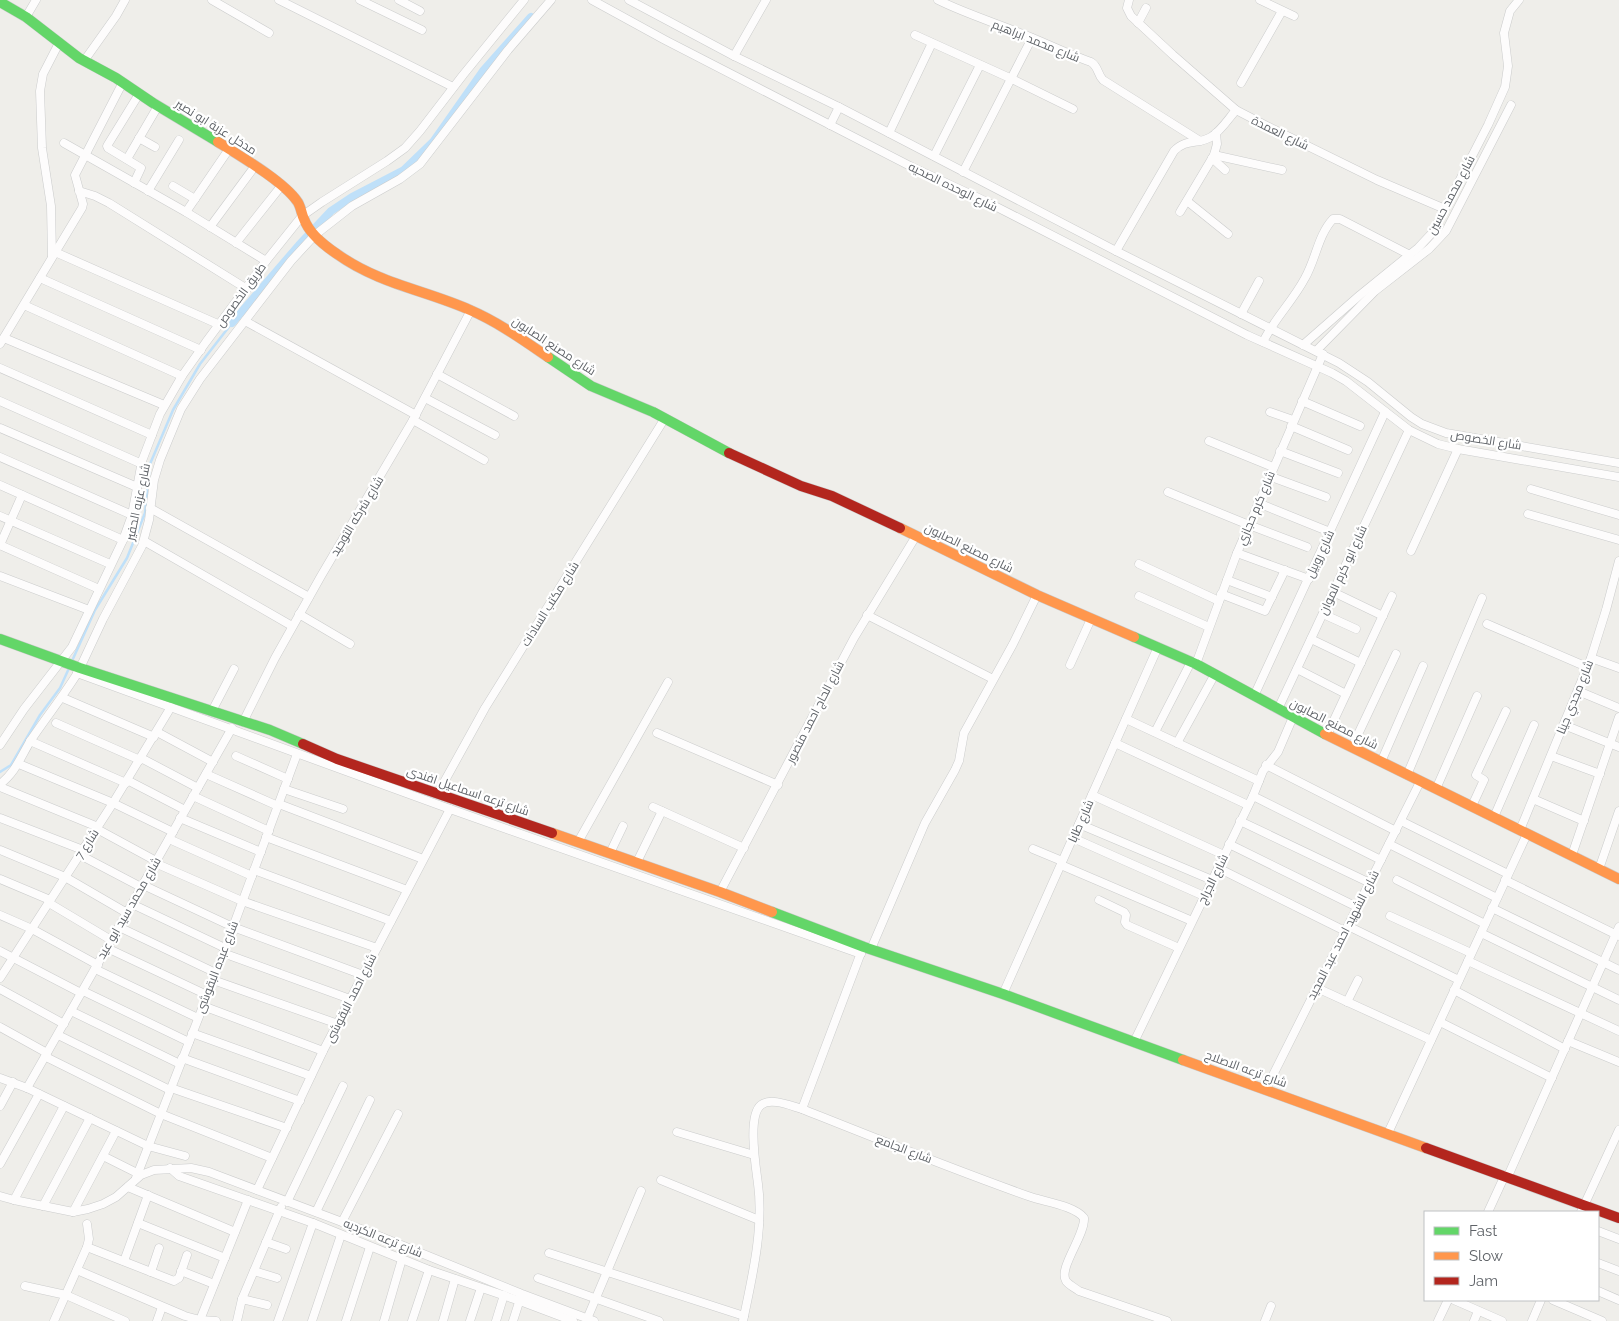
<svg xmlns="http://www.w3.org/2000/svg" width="1619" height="1321" font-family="Raleway,Cairo,sans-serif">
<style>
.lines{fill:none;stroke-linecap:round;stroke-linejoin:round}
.stream{stroke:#bfe0f9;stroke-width:2.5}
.canal{stroke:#bfe0f9;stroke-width:8}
.street-casing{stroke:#cbcccc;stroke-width:9}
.fast-casing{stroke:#cacacb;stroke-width:11}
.slow-casing{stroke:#cacacb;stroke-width:11}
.jam-casing{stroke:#cacacb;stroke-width:11}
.street{stroke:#fdfcfc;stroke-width:8}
.fast{stroke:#63d668;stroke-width:10}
.slow{stroke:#ff974d;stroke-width:10}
.jam{stroke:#b3261e;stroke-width:10}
.labels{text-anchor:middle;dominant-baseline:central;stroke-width:4.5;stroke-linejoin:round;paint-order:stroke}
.street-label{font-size:12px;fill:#5f6368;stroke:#fff}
</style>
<rect width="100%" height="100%" fill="#efeeea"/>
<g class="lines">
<g class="stream">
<path d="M72 661 95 610 127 558 145 513 150 464 173 410 200 364 232 323"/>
<path d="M0 772 11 765 40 715 60 688 70 666"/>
</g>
<path class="canal" d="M232 323 299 245 331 211 352 197 404 170 433 142 483 71 531 17"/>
<g class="street-casing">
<g id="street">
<path d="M212 0 269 33"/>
<path d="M279 0 453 87"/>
<path d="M360 0 422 30"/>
<path d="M399 0 420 11"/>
<path d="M592 0 665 40 912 167 985 201 1247 335 1332 373 1346 381 1409 430 1438 444 1458 449 1619 477"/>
<path d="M629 0 734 56 839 107 1116 251 1339 363 1368 382 1411 417 1422 424 1446 433 1619 463"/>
<path d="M938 0C964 13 993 22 1020 33 1044 42 1067 54 1091 62 1099 67 1097 74 1103 80L1200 141"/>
<path d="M1129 0 1127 8 1131 16 1173 55 1236 110 1267 126 1377 180 1445 209"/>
<path d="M1260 0 1294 16"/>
<path d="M26 17 36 0"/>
<path d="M1138 23 1146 8"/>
<path d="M915 35 1012 79 1073 109"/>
<path d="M734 56 766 0"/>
<path d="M84 61 116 16 125 0"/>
<path d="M1241 83 1282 11"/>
<path d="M830 125 839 107"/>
<path d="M889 133 932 43"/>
<path d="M139 138 155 147"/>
<path d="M64 143 186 212 266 261"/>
<path d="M1214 155 1282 170"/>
<path d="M934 156 980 65"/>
<path d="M1212 158 1225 170"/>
<path d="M127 159 158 106"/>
<path d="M963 172 1032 38"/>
<path d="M134 183 141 168 108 148 107 146 139 94"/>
<path d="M173 186 195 199"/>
<path d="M79 191 95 196 109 203 247 289"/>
<path d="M148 191 179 140"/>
<path d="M1187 201 1228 234"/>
<path d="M186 212 229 149"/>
<path d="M1180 212 1214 155 1217 144 1216 133"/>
<path d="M210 227 255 166"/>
<path d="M236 243 282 185"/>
<path d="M1116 251 1174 151C1186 138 1198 145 1211 137 1221 131 1229 118 1236 110"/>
<path d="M55 252 220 325"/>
<path d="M52 256 51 206 42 148 40 91 43 74 59 43"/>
<path d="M40 278 201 350"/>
<path d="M24 305 182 376"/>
<path d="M1241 314 1259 281"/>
<path d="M245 321 416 415"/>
<path d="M4 338 164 405"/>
<path d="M1263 342C1274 319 1293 301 1305 278 1316 259 1318 235 1333 219H1340L1410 255"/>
<path d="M0 344 82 208 83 204 75 175 123 82"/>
<path d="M1303 345 1360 295 1418 248 1433 232 1488 125 1505 87 1508 66 1504 33 1510 11 1519 0"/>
<path d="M1316 351 1375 291 1429 249 1446 231 1511 105"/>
<path d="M0 368 152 435"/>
<path d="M437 374 514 416"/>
<path d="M425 398 495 435"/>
<path d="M0 401 142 464"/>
<path d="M1302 401 1360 426"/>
<path d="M1270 412 1293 420"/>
<path d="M413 420 484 460"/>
<path d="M1291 426 1348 450"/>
<path d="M0 428 137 487"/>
<path d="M1209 441 1273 467"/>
<path d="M1280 451 1338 473"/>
<path d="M0 457 132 515"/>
<path d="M1269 476 1326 497"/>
<path d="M0 485 123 540"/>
<path d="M1531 489 1619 515"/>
<path d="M1168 492 1249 525"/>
<path d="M1258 503 1330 532"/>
<path d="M150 508 309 597"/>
<path d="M1528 514 1619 540"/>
<path d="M0 516 110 564"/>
<path d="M1249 525 1307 547"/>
<path d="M144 541 292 626"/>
<path d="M0 545 99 589"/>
<path d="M0 545 22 495"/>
<path d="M1411 551 1458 449"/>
<path d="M1237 553 1309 579"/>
<path d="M1139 564 1219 601"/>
<path d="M0 576 89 610"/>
<path d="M1227 580 1272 597"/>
<path d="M1333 592 1383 616"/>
<path d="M1221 594 1265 611 1285 570"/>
<path d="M1139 596 1209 627"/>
<path d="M299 614 350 644"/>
<path d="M1323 614 1356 629"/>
<path d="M867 615 993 679"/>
<path d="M1487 624 1587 667"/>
<path d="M1311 639 1361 663"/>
<path d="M1591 658 1619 668"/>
<path d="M1196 664 1237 553 1323 354"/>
<path d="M1070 665 1091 619"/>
<path d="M80 668 103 619 142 546 149 520 154 480 160 460 181 409 200 379 291 261 315 235 352 206 400 179 420 164 508 50 551 0"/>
<path d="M1297 669 1346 694"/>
<path d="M77 673 450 809 861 954"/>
<path d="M1578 691 1619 708"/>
<path d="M1254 696 1385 412"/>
<path d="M63 698 154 737"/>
<path d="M1278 709 1409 430"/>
<path d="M212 711 234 669"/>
<path d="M1126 719 1259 781"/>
<path d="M243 722 275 658 321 576 413 420 471 310"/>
<path d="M56 723 140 760"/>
<path d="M1564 725 1619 747"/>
<path d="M157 732 213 762"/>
<path d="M1155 732 1191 662"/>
<path d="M657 733 778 785"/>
<path d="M1327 735 1392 596"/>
<path d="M30 741 126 783"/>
<path d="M1115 743 1248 805"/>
<path d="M1177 743 1215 674"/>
<path d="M0 745 24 709 72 647 123 540 132 515 142 461 160 414 182 376 206 342 266 261 302 216 322 202 387 161 405 148 420 131 463 75 524 0"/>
<path d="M1352 747 1396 654"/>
<path d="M236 756 288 779"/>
<path d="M1551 756 1600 774"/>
<path d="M141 758 198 788"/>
<path d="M1381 762 1423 666"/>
<path d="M19 764 113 803 173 832"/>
<path d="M1266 765 1396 831"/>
<path d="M206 774 278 806"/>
<path d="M1407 775 1482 598"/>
<path d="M127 780 185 810"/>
<path d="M0 784C16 772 21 756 31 740 47 716 65 694 80 669"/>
<path d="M0 787 98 827"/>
<path d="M284 789 343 809"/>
<path d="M1436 789 1477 696"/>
<path d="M438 793 485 708 665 418"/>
<path d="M1092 795 1224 855"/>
<path d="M193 796 269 831"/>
<path d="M1253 796 1381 860"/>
<path d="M1533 799 1584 821"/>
<path d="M279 804 423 859"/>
<path d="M1472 806 1484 780 1476 775 1506 711"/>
<path d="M653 807 744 848"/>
<path d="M1494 817 1534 725"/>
<path d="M0 818 83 850"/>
<path d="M180 818 261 852"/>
<path d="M1240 821 1370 883"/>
<path d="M1401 821 1508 874"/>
<path d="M1079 824 1212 880"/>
<path d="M97 829 156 861"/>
<path d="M1520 830 1591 658 1606 610 1619 561"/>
<path d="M266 837 407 890"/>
<path d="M1073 838 1204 896"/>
<path d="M169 839 252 876"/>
<path d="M578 842 668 682"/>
<path d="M1229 844 1357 907"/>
<path d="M1389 844 1497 898"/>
<path d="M1033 849 1062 861"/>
<path d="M0 850 65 877 127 913"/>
<path d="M610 853 623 826"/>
<path d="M80 855 141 887"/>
<path d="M1572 855 1619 717"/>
<path d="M637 862 662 811"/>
<path d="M155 863 242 901 377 948"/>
<path d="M1061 865 1192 921"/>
<path d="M1218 868 1345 931"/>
<path d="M1599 869 1619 811"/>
<path d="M254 870 391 921"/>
<path d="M0 879 50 900"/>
<path d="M1397 880 1485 924"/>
<path d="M1505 880 1619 936"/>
<path d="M143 885 233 927 363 975"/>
<path d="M720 892 854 638 916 536"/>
<path d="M1099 900 1124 912 1126 915 1125 922 1127 925 1179 948"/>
<path d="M49 903 111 940"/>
<path d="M132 904 225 948"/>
<path d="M1492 908 1619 970"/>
<path d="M0 915 32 929 98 965"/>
<path d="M1390 916 1471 953"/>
<path d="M1348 926 1459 980"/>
<path d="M119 927 216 973"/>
<path d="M1481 933 1619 1000"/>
<path d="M107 948 207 995"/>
<path d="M871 949 925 823 955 770 959 761 964 733 1013 644 1037 595"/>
<path d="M0 951 81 993"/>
<path d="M223 953 350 999"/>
<path d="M1468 961 1619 1031"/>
<path d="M95 969 198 1018"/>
<path d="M0 978 113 803 171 707"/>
<path d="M213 980 338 1024"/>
<path d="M1317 988 1431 1040"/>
<path d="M0 989 64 1024"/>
<path d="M1454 990 1565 1049"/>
<path d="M83 991 189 1042"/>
<path d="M1003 994 1158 647"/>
<path d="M1347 1002 1358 980"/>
<path d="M203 1006 323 1051"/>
<path d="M71 1011 180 1064"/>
<path d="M1440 1022 1552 1078"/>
<path d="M0 1027 47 1053"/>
<path d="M192 1033 311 1076"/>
<path d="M58 1035 170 1090"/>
<path d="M1568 1041 1619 1062"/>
<path d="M1134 1042 1253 796 1263 771 1278 752 1293 717"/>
<path d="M46 1057 161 1114 272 1158"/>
<path d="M182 1058 300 1101"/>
<path d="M0 1078 27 1088 148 1146 185 1156"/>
<path d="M27 1088 232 728"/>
<path d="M171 1088 287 1128"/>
<path d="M1266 1089 1420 782"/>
<path d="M0 1106 13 1082"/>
<path d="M802 1109 862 950"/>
<path d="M677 1132 754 1155"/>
<path d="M1388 1133 1527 834"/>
<path d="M103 1156 137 1173"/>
<path d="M0 1164 39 1094"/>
<path d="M170 1168 179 1176 313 1223 429 1270 520 1301 573 1321"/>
<path d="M1508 1176 1619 927"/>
<path d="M136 1178 216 973 297 754"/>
<path d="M661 1180 759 1220"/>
<path d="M128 1187 235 1232"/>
<path d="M257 1190 323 1051 450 809"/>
<path d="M0 1196 14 1200 73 1212 88 1209 103 1204 116 1197 141 1175 154 1170 191 1168 209 1172 374 1234 522 1294 594 1321"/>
<path d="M14 1200 64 1106"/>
<path d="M287 1202 343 1086"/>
<path d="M43 1206 90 1118"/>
<path d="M73 1212 116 1131"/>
<path d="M316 1212 370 1100"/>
<path d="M1488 1212 1505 1175"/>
<path d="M1581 1212 1619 1130"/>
<path d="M342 1222 398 1114"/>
<path d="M138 1223 225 1258"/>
<path d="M1598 1231 1619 1239"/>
<path d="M266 1242 286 1249"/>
<path d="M87 1247 174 1281 179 1278 187 1255"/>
<path d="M549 1253 744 1316"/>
<path d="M124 1261 148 1195"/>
<path d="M1598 1263 1619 1271"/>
<path d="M77 1270 185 1316 200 1320 216 1321"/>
<path d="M181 1271 214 1284"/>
<path d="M254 1271 277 1278"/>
<path d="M151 1272 159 1248"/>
<path d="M538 1278 659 1321"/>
<path d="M25 1286 66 1295 125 1321"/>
<path d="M1598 1291 1619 1300"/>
<path d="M242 1299 267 1305"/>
<path d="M1454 1300 1502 1321"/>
<path d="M1553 1300 1602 1321"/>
<path d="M587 1319 641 1191"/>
<path d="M200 1320 248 1200"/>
<path d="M54 1321 87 1247 89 1239 87 1224"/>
<path d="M157 1321 162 1307"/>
<path d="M237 1321 242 1299 281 1207"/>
<path d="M278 1321 313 1223"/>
<path d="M312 1321 341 1235"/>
<path d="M346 1321 370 1247"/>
<path d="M384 1321 402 1259"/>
<path d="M412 1321 429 1270"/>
<path d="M443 1321 455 1279"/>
<path d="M470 1321 481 1288"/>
<path d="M496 1321 504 1295"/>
<path d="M513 1321 521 1296"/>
<path d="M743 1321C752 1278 764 1228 758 1184 756 1168 747 1116 761 1105 771 1097 791 1106 802 1109 878 1139 954 1170 1031 1197 1046 1202 1075 1206 1084 1218 1085 1236 1058 1268 1066 1281 1069 1285 1075 1288 1079 1291L1167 1321"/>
<path d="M1265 1321 1271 1306"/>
<path d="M1438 1321 1448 1300"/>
<path d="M1474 1321 1478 1311"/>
<path d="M1532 1321 1541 1300"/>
</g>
</g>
<g class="fast-casing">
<g id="fast">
<path d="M0 2 26 17 79 58 116 78 153 103 218 142"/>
<path d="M548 357 591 386 653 412 729 453"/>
<path d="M1134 637 1196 664 1325 734"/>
<path d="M0 639 80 668 270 730 303 744"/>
<path d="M772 912 864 947 1003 994 1183 1060"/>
</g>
</g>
<g class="slow-casing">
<g id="slow">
<path d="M218 142C240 156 283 181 297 201 301 206 301 213 304 219 309 233 325 246 337 254 379 284 425 290 470 310 498 322 523 340 548 357"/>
<path d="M900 528 1037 595 1134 637"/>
<path d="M1325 734 1619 879"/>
<path d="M552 833 720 892 772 912"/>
<path d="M1183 1060 1426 1148"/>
</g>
</g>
<g class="jam-casing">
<g id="jam">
<path d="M729 453 801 486 832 496 900 528"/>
<path d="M303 744 337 759 552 833"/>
<path d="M1426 1148 1619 1218"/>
</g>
</g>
<use href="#street" class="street"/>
<use href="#fast" class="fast"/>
<use href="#slow" class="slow"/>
<use href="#jam" class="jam"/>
</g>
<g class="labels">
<g class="street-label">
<text transform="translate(1036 41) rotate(22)">شارع محمد ابراهيم</text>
<text transform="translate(216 127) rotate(32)">مدخل عزبة ابو نصير</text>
<text transform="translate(1280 133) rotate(26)">شارع العمدة</text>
<text transform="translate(953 187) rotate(26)">شارع الوحده الصحيه</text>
<text transform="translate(1451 195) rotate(-62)">شارع محمد حسين</text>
<text transform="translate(241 295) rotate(-54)">طريق الخصوص</text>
<text transform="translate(554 346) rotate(33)">شارع مصنع الصابون</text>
<text transform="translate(1486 440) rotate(9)">شارع الخصوص</text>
<text transform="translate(138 502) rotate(-78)">شارع عزبه الحفير</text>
<text transform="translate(1256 508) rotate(-67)">شارع كرم حجازي</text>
<text transform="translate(357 516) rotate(-59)">شارع شركه التوحيد</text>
<text transform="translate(969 548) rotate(26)">شارع مصنع الصابون</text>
<text transform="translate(1320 554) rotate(-65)">شارع روبيل</text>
<text transform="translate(1343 570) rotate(-65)">شارع ابو كرم الموان</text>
<text transform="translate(550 604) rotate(-58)">شارع مكتب السادات</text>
<text transform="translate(1575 697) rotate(-68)">شارع مجدي جينا</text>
<text transform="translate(815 712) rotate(-63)">شارع الحاج احمد منصور</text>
<text transform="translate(1334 724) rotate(27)">شارع مصنع الصابون</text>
<text transform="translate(468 791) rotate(19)">شارع ترعه اسماعيل افندى</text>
<text transform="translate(1081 821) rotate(-66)">شارع طابا</text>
<text transform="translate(87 844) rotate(-57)">شارع 7</text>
<text transform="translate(1213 879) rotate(-64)">شارع الجراج</text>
<text transform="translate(129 908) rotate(-60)">شارع محمد سيد ابو عيد</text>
<text transform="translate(1343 935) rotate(-63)">شارع الشهيد احمد عبد المجيد</text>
<text transform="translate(217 967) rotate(-69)">شارع عبده البقوشى</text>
<text transform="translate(351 998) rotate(-63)">شارع احمد البقوشى</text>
<text transform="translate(1246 1069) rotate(20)">شارع ترعه الاصلاح</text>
<text transform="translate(904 1149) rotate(21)">شارع الجامع</text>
<text transform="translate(383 1238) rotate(22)">شارع ترعه الكرديه</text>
</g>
</g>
<rect x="1424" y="1211" width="175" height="90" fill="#ffffff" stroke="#bfc1c3"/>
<rect x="1434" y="1227" width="25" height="8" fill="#63d668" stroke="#bfc1c3"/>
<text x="1469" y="1236" font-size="15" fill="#5f6368">Fast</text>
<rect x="1434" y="1252" width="25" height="8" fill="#ff974d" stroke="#bfc1c3"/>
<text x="1469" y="1261" font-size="15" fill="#5f6368">Slow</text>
<rect x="1434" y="1277" width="25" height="8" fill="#b3261e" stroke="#bfc1c3"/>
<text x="1469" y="1286" font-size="15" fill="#5f6368">Jam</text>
</svg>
